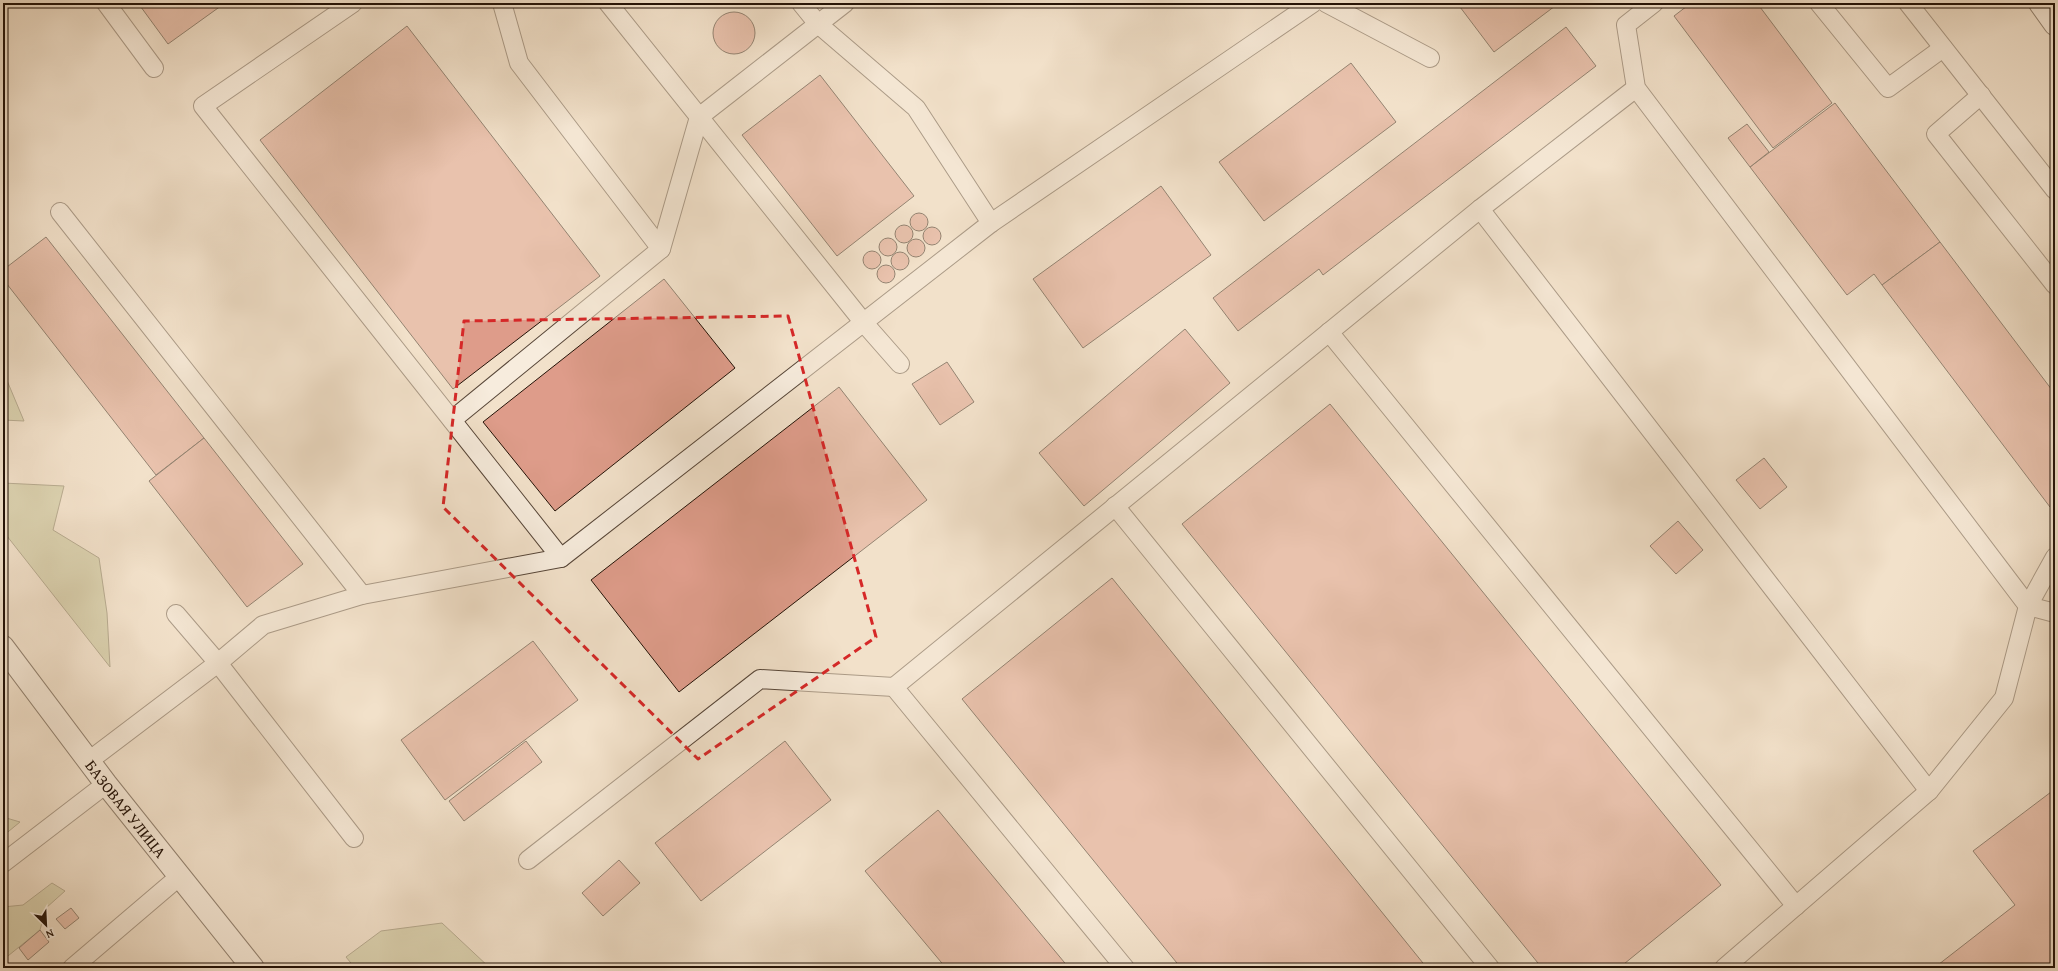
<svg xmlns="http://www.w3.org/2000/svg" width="2058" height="971" font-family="'Gentium Book Plus',serif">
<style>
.green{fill:#c1c192;stroke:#726a4c}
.building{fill:#de9c8a;stroke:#231207}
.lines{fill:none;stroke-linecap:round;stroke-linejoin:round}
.lane-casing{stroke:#574638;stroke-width:20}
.secondary-casing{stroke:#231207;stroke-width:24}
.lane{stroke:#f7ecdd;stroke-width:18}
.secondary{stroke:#f7ecdd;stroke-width:22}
.marked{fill:none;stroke:#d62828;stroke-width:3;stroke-dasharray:8 5;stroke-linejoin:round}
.labels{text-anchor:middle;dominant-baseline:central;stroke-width:4;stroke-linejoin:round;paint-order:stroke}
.street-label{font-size:16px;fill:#231207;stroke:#f7ecdd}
</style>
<rect width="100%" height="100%" fill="#f2e1ca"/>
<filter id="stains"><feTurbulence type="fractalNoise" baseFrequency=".005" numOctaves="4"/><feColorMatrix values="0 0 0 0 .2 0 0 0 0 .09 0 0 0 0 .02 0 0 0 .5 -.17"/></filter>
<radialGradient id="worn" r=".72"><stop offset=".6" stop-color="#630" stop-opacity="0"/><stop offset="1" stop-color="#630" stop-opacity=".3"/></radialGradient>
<g class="green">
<path d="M3 371 24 421 3 420Z"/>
<path d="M3 483 64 486 53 530 99 558 107 613 110 667 3 531Z"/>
<path d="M3 817 20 822 3 836Z"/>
<path d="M52 883 65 891 46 908 40 930 3 960V907L23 905Z"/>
<path d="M442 923 490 968H355L346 957 381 931Z"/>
</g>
<g class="building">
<path d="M138 3H225L168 44Z"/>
<path d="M1457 3H1559L1494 52Z"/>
<path d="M1691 3H1757L1832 103 1773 148 1674 16Z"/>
<circle cx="734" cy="33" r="21"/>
<path d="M407 26 600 276 453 389 260 140Z"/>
<path d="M1566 27 1596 66 1323 275 1319 269 1238 331 1213 298Z"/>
<path d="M1351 63 1396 122 1264 221 1219 162Z"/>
<path d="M820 75 914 196 837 256 742 135Z"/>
<path d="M1835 103 1940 242 1882 285 1874 274 1847 295 1750 167Z"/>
<path d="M1747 124 1769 152 1750 167 1728 138Z"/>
<path d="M1161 186 1211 255 1083 348 1033 279Z"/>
<circle cx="919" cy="222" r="9"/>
<circle cx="904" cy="234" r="9"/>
<circle cx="932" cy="236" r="9"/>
<path d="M46 237 204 438 156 475 3 279V270Z"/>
<circle cx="888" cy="247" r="9"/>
<circle cx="916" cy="248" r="9"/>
<path d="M1940 242 2055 394V503L2050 507 1882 285Z"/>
<circle cx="872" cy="260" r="9"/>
<circle cx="900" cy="261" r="9"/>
<circle cx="886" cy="274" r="9"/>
<path d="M664 279 735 368 555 511 483 422Z"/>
<path d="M1185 329 1230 383 1084 506 1039 453Z"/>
<path d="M947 362 974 402 940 425 912 384Z"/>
<path d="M839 387 927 500 679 692 591 580Z"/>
<path d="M1330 404 1721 885 1619 968H1542L1182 524Z"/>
<path d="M204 438 303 564 247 607 149 481Z"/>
<path d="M1764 458 1787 487 1760 509 1736 480Z"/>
<path d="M1678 521 1703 550 1676 574 1650 546Z"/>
<path d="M1112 578 1427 968H1181L962 699Z"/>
<path d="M533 641 578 700 445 800 401 740Z"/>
<path d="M526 741 542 762 464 821 449 801Z"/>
<path d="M785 741 831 800 701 901 655 843Z"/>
<path d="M2055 789V968H1934L2015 905 1973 851Z"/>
<path d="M938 810 1069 968H946L865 871Z"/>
<path d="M619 860 640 883 603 916 582 893Z"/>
<path d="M71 908 79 918 65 929 56 919Z"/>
<path d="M40 930 49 942 28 960 19 948Z"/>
</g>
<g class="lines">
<g class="lane-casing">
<g id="lane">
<path d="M106 3 154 68"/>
<path d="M353 3 203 106 561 558"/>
<path d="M502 3 519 63 661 249"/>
<path d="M608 3 864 323 900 364"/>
<path d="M801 3 818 24 916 108 991 223"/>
<path d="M1326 3 1430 58"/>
<path d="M1654 3 1626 25 1636 88 2028 606 2055 613"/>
<path d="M1819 3 1888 88 1943 48"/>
<path d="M1908 3 2055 190"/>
<path d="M1981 95 1936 134 2055 285"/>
<path d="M1480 209 1929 791"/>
<path d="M60 212 362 595"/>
<path d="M1329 332 1796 906"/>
<path d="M452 420 661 249 699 117 845 3"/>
<path d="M1115 506 1490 968"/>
<path d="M176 614 218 663 354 838"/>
<path d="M90 760 218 663 263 625 362 595 561 558 991 223 1313 3"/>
<path d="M528 860 760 679 894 687"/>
<path d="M3 863 106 784"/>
<path d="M72 968 180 876"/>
<path d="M1125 968 894 687 1480 209 1636 88"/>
<path d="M1724 968 1929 791 2004 698 2028 606 2055 557"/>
</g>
</g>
<g class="secondary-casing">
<g id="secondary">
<path d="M2040 3 2055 24"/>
<path id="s1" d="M3 647 106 784 253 968"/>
</g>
</g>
<use href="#lane" class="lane"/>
<use href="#secondary" class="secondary"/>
</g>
<path d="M0 0H2058V971H0ZM788 316 876 637 698 759 443 507 464 321Z" fill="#f2e1ca" fill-opacity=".55" fill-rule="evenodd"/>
<path class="marked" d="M788 316 876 637 698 759 443 507 464 321Z"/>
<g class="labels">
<g class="street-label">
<text stroke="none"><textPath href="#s1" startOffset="203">БАЗОВАЯ УЛИЦА</textPath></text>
</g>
</g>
<rect width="2058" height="971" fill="none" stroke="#f2e1ca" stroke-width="16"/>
<rect x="4" y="4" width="2050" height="963" fill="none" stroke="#231207" stroke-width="2"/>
<rect x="8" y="8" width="2042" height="955" fill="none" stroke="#231207"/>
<g transform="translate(46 925) rotate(156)" stroke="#f7ecdd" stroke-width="3" paint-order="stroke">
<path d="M0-3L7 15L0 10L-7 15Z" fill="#231207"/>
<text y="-6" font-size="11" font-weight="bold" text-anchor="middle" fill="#231207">N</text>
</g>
<rect width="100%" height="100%" filter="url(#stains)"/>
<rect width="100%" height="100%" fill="url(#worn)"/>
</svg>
